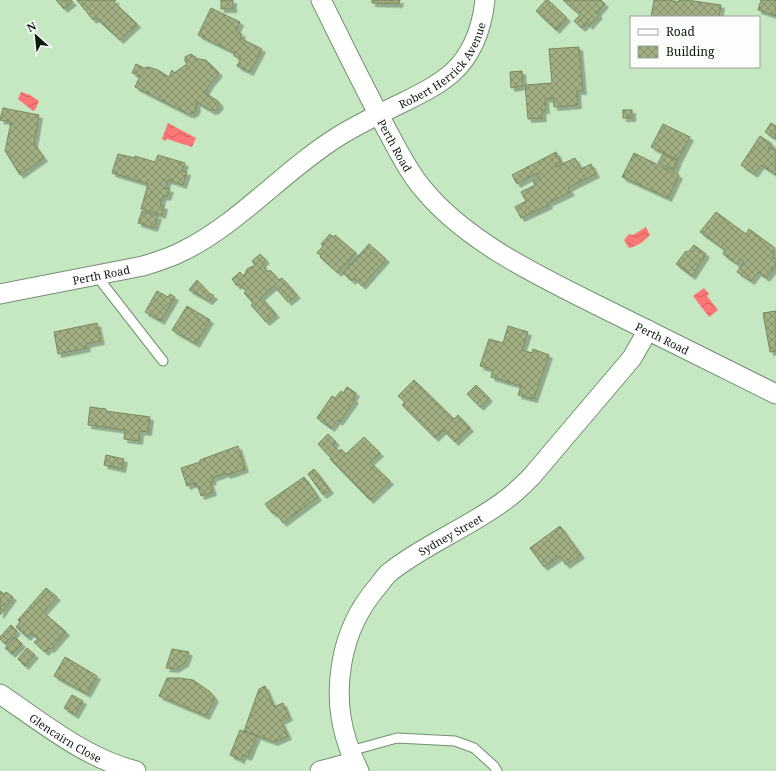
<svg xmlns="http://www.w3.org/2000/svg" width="776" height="771" font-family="'Noto Serif',serif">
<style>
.water{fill:url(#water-waves)}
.building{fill:url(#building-cross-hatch);stroke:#7a885e;filter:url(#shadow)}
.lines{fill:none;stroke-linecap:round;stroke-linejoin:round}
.lane-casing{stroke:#72926f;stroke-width:11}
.street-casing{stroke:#72926f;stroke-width:21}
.lane{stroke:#fff;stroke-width:9}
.street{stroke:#fff;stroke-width:19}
.labels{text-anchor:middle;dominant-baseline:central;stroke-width:3;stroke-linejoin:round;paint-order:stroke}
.street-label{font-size:11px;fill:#0d190c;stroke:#fbfefa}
</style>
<defs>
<pattern id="water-waves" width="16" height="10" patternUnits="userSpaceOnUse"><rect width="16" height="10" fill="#fc7775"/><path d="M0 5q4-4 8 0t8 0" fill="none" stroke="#ca615e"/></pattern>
<pattern id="building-cross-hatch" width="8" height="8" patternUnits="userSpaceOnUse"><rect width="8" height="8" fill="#a1af83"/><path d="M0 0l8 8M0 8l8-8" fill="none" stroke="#828e6a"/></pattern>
<filter id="shadow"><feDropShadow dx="3.5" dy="3.5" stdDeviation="0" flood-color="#0004"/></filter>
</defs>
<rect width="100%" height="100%" fill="#c5e7c1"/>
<g class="water">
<path d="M21 92 30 95 39 101 35 110 33 111 18 99Z"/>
<path d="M168 123 196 138 192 147 167 139 165 141 162 139Z"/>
<path d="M646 227 650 235C643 242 638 246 629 248L624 240 629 234 633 235Z"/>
<path d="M704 288 709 294 707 296 718 310 709 317 693 296Z"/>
</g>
<g class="building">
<path d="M56 0H71L73 2 64 9Z"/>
<path d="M77 0H116L114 2 137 24 120 40 96 18 93 20Z"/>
<rect x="221" y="0" width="12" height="9"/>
<path d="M372 0H400L399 4 372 3Z"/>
<path d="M546 0H548L567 18 556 30 536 11Z"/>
<path d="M563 0H601L605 4 597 13 599 15 589 26 587 23 582 28 574 21 580 15Z"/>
<path d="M654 0H669L679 2V0H693V1L721 5 719 17H651Z"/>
<path d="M761 0H776V16L758 10Z"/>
<path d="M211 8 240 22 236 31 242 34 240 38 262 49 250 72 237 66 241 59 234 56 235 53 198 35Z"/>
<path d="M579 47 583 91H577L578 105 554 107 553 98 545 99 546 110H542L543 118 528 119 525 85 552 83 549 49Z"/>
<path d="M191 54 198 59 206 60 219 73 209 85 205 93 218 101 220 105 216 110 212 111 196 102 197 108 195 112 192 114H188L135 87 140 76 132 73 136 64 144 68 148 67 158 70 169 77 172 70 174 73 187 64 185 61V57Z"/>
<path d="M522 71 523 86 511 88 510 72Z"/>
<path d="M3 108 39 115 34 144 44 158 20 175 5 151 11 122 0 120Z"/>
<rect x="623" y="110" width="9" height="8"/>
<path d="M771 123 776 126V139L765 132Z"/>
<path d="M663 124 690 137 678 160 651 147Z"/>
<path d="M760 136 772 144 768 149 770 150 772 147 776 150V175L761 165 754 174 741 165Z"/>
<path d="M556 152 561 162 555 165 556 167 575 158 581 169 591 164 596 174 568 188 571 192 548 203 549 205 521 218 515 207 526 201 521 192 535 185 533 181 539 178 537 173 517 184 512 175Z"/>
<path d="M634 153 679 175 668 198 622 177Z"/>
<path d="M118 154 135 158V156L155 162 158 155 185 163 182 171 187 172 183 185 168 180 165 188 170 189 167 197 163 196 160 205 164 206 162 215 141 209 148 184 112 173Z"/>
<path d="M663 154 678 161 674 170 658 163Z"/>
<path d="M142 211 158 216 154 228 138 223Z"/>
<path d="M716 212 746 234 749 229 775 248 772 252 774 254 772 257 776 259V266L766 278 758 272 751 281 737 272 744 262 740 259 737 264 723 254 725 250 700 232Z"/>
<path d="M330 234 333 237 335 235 356 253 338 273 320 257 321 255 317 253 323 246 321 244Z"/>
<path d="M369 244 386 259 362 286 354 278 352 281 343 273Z"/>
<path d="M694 245 706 254 692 276 676 264 686 251 688 252Z"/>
<path d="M260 254 266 260 262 264 268 272 270 270 279 280 282 278 297 295 288 302 274 286 261 297 276 314 266 322 251 305 253 303 244 293 246 291 239 284 237 286 232 279 240 272 244 276 247 269 255 265 252 261Z"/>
<path d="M197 280 211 295 212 294 214 296 209 301 189 290Z"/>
<path d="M157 291 168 297 170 294 175 297 161 321 145 312Z"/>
<path d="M187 306 210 320 196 344 172 330Z"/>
<path d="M776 311V351L770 352 763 313Z"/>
<path d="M97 323 101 341 86 344 87 348 58 354 54 332Z"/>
<path d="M508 326 528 332 522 350 532 353 533 349 549 355 534 399 518 395 521 386 491 377 493 370 480 366 489 339 503 343Z"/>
<path d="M414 380 454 419 458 415 470 428 455 442 443 430 435 438 402 405 405 402 398 396Z"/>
<path d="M476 385 489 398 480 407 467 394Z"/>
<path d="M347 387 356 393 353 398 355 400 339 422 337 420 331 428 317 418 332 396 335 398 341 391 343 393Z"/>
<path d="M90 407 106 409V411L150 417 148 432 140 431 139 441 124 439 125 430 88 425Z"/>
<path d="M328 434 336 442 333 445 339 451 341 449 346 454 364 437 380 453 370 462 390 481 370 500 330 459 331 458 318 444Z"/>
<path d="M238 446 245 469 227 475 226 473 212 478 213 481 210 482 213 492 201 496 198 486H195L194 483 187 486 181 468 200 462V460Z"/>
<path d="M106 455 124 459 122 469 104 465Z"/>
<path d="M314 469 330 490 323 495 308 474Z"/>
<path d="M304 477 318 497 283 523 275 512 273 514 265 504Z"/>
<path d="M560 526 581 555 566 565 560 556 544 567 530 548Z"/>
<path d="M46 588 57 597 43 612 66 632 51 649 49 648 45 652 34 642 38 639 31 633 27 637 16 627 20 622 18 620Z"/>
<path d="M0 591 4 594 6 592 13 597 0 615Z"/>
<path d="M11 625 17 631 5 644 0 639V637Z"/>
<path d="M15 637 22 644 12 654 5 648Z"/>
<path d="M27 648 35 655 25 666 18 659Z"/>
<path d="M172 649 189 652 185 663 175 669 166 668Z"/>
<path d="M65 657 97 676 87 694 54 676Z"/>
<path d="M167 678H179L193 680 209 691 215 698 206 716 159 696Z"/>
<path d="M265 686 274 707 283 703 289 717 281 721 288 736 274 742 244 731 259 689Z"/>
<path d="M72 695 83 701 75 715 64 708Z"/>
<path d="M240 730 257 736 248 757 243 755 241 760 230 755Z"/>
</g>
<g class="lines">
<g class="lane-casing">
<g id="lane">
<path d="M96 275 163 361"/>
<path d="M350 751 397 738 455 741 474 748 494 766 497 771"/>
</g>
</g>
<g class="street-casing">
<g id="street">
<path id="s1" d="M321 0C343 44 364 88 388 132 399 152 409 173 424 190 468 243 541 277 601 307 659 336 718 365 776 394"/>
<path id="s2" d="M0 294 143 266C156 262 170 258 183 251 240 223 284 170 339 136 360 123 383 112 406 101 422 93 438 85 452 73 473 54 482 27 485 0"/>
<path id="s3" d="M0 694C43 723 85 758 136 771"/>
<path d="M320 771 354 762"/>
<path id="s4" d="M359 771C341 735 335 701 342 662 347 633 359 608 378 586 382 581 385 576 390 572 425 544 468 528 504 501 514 494 522 486 531 477L632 358 648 330"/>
</g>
</g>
<use href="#lane" class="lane"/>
<use href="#street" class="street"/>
</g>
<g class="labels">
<g class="street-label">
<text stroke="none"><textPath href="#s2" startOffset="511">Robert Herrick Avenue</textPath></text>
<text stroke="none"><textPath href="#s1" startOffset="163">Perth Road</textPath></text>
<text stroke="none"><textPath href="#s2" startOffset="103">Perth Road</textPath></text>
<text stroke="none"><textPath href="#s1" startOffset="499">Perth Road</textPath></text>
<text stroke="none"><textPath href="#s4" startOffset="287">Sydney Street</textPath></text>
<text stroke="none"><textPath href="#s3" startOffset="79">Glencairn Close</textPath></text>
</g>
</g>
<rect x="630" y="16" width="130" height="52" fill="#fbfefa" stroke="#9ca29b"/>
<rect x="638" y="29" width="20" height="6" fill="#ffffff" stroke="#9ca29b"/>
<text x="666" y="36" font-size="12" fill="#0d190c">Road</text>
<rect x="638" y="46" width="20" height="12" fill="url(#building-cross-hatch)" stroke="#9ca29b"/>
<text x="666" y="56" font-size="12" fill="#0d190c">Building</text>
<g transform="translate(36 36) rotate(333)" stroke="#fbfefa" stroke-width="3" paint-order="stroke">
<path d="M0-3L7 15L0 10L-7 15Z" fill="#0d190c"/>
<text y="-6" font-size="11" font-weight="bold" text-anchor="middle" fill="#0d190c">N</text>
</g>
</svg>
